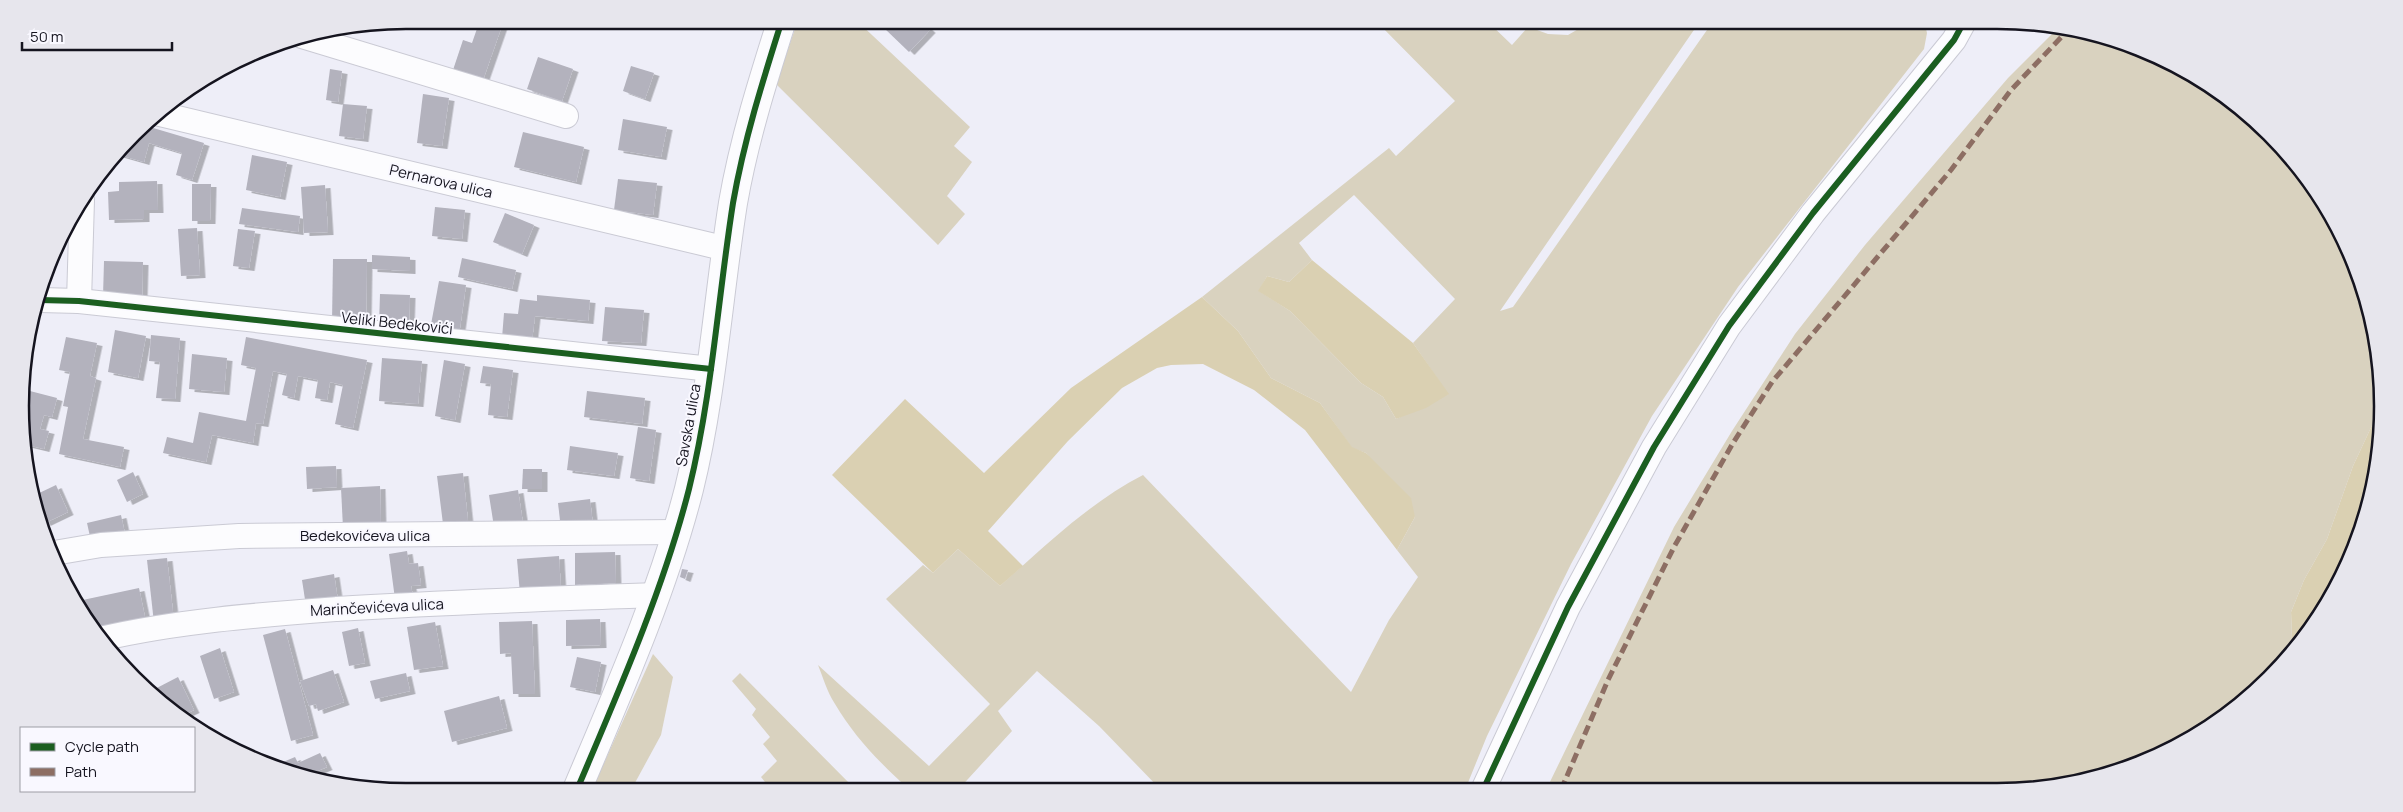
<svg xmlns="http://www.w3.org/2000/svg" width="2403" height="812" font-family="Manrope,sans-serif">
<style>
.green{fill:#d9d2bf;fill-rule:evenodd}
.forest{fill:#dad0b2}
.building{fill:#b3b2bd;filter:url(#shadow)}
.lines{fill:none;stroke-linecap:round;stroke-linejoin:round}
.street-casing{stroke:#cacad4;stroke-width:26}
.secondary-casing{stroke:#cacad4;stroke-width:30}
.street{stroke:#fcfcfe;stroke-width:24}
.secondary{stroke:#fcfcfe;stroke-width:28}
.quiet{stroke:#8d6e63;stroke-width:5;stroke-dasharray:10 5;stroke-linecap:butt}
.cycleway-casing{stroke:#f9f8ff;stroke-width:9}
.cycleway{stroke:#1b5e20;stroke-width:6}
.labels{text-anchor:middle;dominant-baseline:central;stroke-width:4;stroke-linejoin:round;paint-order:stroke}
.street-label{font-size:15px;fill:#15141f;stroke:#f9f8ff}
.rim{fill:none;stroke:#15141f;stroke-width:2.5}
</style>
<defs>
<filter id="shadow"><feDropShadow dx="5.5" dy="3" stdDeviation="0" flood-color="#0004"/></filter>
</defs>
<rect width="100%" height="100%" fill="#eeeef8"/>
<g class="green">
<path d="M798 20H856L970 127 954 146 972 162 947 196 965 214 938 245 776 84Z"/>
<path d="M1375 20H1486L1512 45 1528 27 1521 20H1534L1529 27 1548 34 1568 35 1594 20H1690L1696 27 1500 311 1513 307 1714 20H1924L1927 33 1924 49 1738 287 1652 416 1571 564 1487 736 1465 790H1161L1099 726 1037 671 998 711 1012 731 957 791H948L943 785 937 791H911C882 765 855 738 835 704 827 692 823 677 818 665L929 766 990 704 886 599 923 565 933 573 958 549 1000 586C1045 546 1089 503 1143 475L1351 692 1389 620 1418 577 1397 550 1415 517 1366 453 1352 448 1320 403 1271 378 1238 331 1202 297 1389 148 1396 156 1455 101ZM1354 195 1455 299 1413 343 1448 394 1396 419 1383 397 1361 383 1290 311 1259 291 1267 276 1289 282 1312 260 1299 243Z"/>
<path d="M2058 28 2097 33 2167 60 2232 100 2287 151 2331 213 2362 282 2380 355 2381 406 2353 466 2327 539 2304 580 2291 612 2292 639 2288 651 2252 696 2167 752 2048 789 1546 790 1674 527 1732 431 1795 334 1865 245 2008 78Z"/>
<path d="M653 654 673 677 661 735 630 792H591Z"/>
<path d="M740 673 857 791H772L761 777 777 761 763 744 770 737 752 715 756 709 732 681Z"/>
</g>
<g class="forest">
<path d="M1312 260 1413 343 1449 394 1426 408 1396 419 1383 397 1361 383 1290 311 1258 291 1267 276 1289 282Z"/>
<path d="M1202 297 1238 331 1271 378 1320 403 1352 447 1366 453 1411 498 1415 517 1397 550 1305 430 1254 390 1203 364 1171 365 1157 368 1122 388 1068 441 988 531 1023 566 1000 586 958 549 933 573 832 475 905 399 984 473 1071 388Z"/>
<path d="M2381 406 2382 431 2370 506 2331 599 2288 651 2292 639 2291 612 2304 580 2327 539 2353 466Z"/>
</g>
<g class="building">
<path d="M480 20H504L482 83 452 73 463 40 472 43Z"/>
<path d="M892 20H920L930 30 909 52 884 28Z"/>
<path d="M331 27H337L334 36 320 31Z"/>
<path d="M538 57 573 69 562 101 527 89Z"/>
<path d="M631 66 654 73 645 99 623 91Z"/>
<path d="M330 69 342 71 338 102 326 100Z"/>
<path d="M423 94 449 98 442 146 417 143Z"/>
<path d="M343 104 367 106 363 139 339 136Z"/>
<path d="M623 119 667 127 661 157 618 150Z"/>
<path d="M143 125 204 143 192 180 176 175 182 153 149 143 144 162 116 154Z"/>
<path d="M523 132 584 147 576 182 514 167Z"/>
<path d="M252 155 287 162 280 197 246 190Z"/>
<path d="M618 179 657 183 653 215 614 210Z"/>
<path d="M157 181 158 210H144V219L109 220 108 192 119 191V182Z"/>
<path d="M192 184H211L210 221H192Z"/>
<path d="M325 185 328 232 304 233 301 187Z"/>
<path d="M435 207 465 210 462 239 432 236Z"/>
<path d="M242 208 300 216 298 232 239 224Z"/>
<path d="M505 213 534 225 522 254 493 242Z"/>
<path d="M197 228 200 275 181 276 178 229Z"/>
<path d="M238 229 255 231 249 268 233 266Z"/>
<path d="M372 255 410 257V271L372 269Z"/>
<path d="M462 258 516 270 512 289 458 277Z"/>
<path d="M333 259H367L366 323 332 322Z"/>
<path d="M104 261 143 262 142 298 103 297Z"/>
<path d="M439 281 466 285 459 335 430 330Z"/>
<path d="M380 294 410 295 409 325 379 324Z"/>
<path d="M537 295 590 300 588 321 535 316 532 341 502 338 504 313 518 314 520 299 537 301Z"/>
<path d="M605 307 644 310 641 343 602 341Z"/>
<path d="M115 330 146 336 138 378 108 372Z"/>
<path d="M151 335 180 338 175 399 156 398 160 362 149 361Z"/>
<path d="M66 337 97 343 90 376 96 378 83 439 124 447 120 467 59 454 68 407 63 406 70 372 59 370Z"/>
<path d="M246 337 367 360 353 428 335 424 343 385 330 382 327 400 315 398 318 380 298 376 294 398 282 395 287 374 273 371 263 424 256 423 253 443 212 435 206 462 163 453 167 437 193 443 199 412 246 421 256 368 241 365Z"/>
<path d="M192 354 227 358 224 392 189 389Z"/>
<path d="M382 358 422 361 418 404 379 401Z"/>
<path d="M444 360 465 364 455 420 435 416Z"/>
<path d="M483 366 513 370 507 417 488 415 491 384 480 383Z"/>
<path d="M30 391 57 398 52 417 44 415 40 429 49 431 44 449 23 444 21 428Z"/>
<path d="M587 391 645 398 642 424 584 417Z"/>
<path d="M638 427 656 430 649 481 630 478Z"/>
<path d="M570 446 618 453 614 476 567 470Z"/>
<path d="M336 466 337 487 307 489 306 467Z"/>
<path d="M523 469H542V489H522Z"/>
<path d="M133 472 143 494 127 502 117 480Z"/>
<path d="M463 473 468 521 443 524 437 476Z"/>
<path d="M56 485 68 512 45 523 33 496Z"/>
<path d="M380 486 381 526 343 528 341 488Z"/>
<path d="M518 490 523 523 494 527 489 495Z"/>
<path d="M590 499 593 525 561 529 558 503Z"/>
<path d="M121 515 125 534 91 541 87 523Z"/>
<path d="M407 551 409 564 418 563 421 585 411 586 413 596 395 599 389 554Z"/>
<path d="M615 552 616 583 575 585V553Z"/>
<path d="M559 556 561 590 520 594 517 559Z"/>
<path d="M167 558 174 621 154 623 147 560Z"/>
<path d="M682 569 688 570 685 579 680 577Z"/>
<path d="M334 574 338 601 306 606 302 580Z"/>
<path d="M139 588 146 622 95 633 85 621 78 601Z"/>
<path d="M600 619 601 645 566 646V620Z"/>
<path d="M532 621 535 694H513L511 653 500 654 499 622Z"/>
<path d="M435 622 443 666 414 670 407 627Z"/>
<path d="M358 628 365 663 349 666 342 632Z"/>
<path d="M285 629 313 735 291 741 263 635Z"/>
<path d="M220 648 234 692 214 699 200 656Z"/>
<path d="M577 657 601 662 595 692 570 687Z"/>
<path d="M333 670 344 702 318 711 316 704 309 706 300 681Z"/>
<path d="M406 673 410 691 375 699 370 681Z"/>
<path d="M178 677 194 710 179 717 149 692Z"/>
<path d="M499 696 507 728 452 742 444 711Z"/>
<path d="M320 753 327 767 303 777 276 765 295 757 298 763Z"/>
</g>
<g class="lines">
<g class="street-casing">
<g id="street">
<path d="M302 36 566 116"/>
<path d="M156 113 727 249"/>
<path d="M40 300 79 301 711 369"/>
<path d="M79 301 82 200"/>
<path d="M54 553 101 545 239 536 676 532"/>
<path d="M100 639C178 621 258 615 337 609 443 602 549 599 655 595"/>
<path d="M1483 790 1568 607 1654 447 1729 326 1813 213 1954 40 1965 20"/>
</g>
</g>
<g class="secondary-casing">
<path id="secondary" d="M576 792C617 695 663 591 689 489 712 396 718 298 733 203 744 140 763 80 782 20"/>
</g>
<use href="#street" class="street"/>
<use href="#secondary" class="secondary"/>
<path class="quiet" d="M1561 790 1608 680 1674 547 1733 443 1772 382 1951 170 2011 90 2069 29"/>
<g class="cycleway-casing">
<g id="cycleway">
<path d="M40 300 79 301 711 369"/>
<path d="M1483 790 1568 607 1654 447 1729 326 1813 213 1954 40 1965 20"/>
<path d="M576 792C617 695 663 591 689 489 712 396 718 298 733 203 744 140 763 80 782 20"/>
</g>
</g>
<use href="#cycleway" class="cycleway"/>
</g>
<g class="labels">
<g class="street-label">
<text transform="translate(441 181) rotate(13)">Pernarova ulica</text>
<text transform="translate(397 323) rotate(6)">Veliki Bedekovići</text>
<text transform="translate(688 425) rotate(-80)">Savska ulica</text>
<text x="365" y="535">Bedekovićeva ulica</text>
<text transform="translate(377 607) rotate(-3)">Marinčevićeva ulica</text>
</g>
</g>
<path d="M0 0H2403V812H0ZM406 29H1997A377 377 0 0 1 2374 406V406A377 377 0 0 1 1997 783H406A377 377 0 0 1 29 406V406A377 377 0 0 1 406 29Z" fill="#e7e6ed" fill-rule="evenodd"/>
<path class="rim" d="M406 29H1997A377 377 0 0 1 2374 406V406A377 377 0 0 1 1997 783H406A377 377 0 0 1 29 406V406A377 377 0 0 1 406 29Z"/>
<rect x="20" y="727" width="175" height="65" fill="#f9f8ff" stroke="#9e9da5"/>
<rect x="30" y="743" width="25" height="8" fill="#1b5e20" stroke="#9e9da5"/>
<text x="65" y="752" font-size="15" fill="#15141f">Cycle path</text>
<rect x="30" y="768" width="25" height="8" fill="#8d6e63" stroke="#9e9da5"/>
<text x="65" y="777" font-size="15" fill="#15141f">Path</text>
<path d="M22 42v8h150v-8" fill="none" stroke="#15141f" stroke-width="2.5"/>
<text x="30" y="42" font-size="15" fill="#15141f" stroke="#f9f8ff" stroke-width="4" paint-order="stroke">50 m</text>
</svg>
